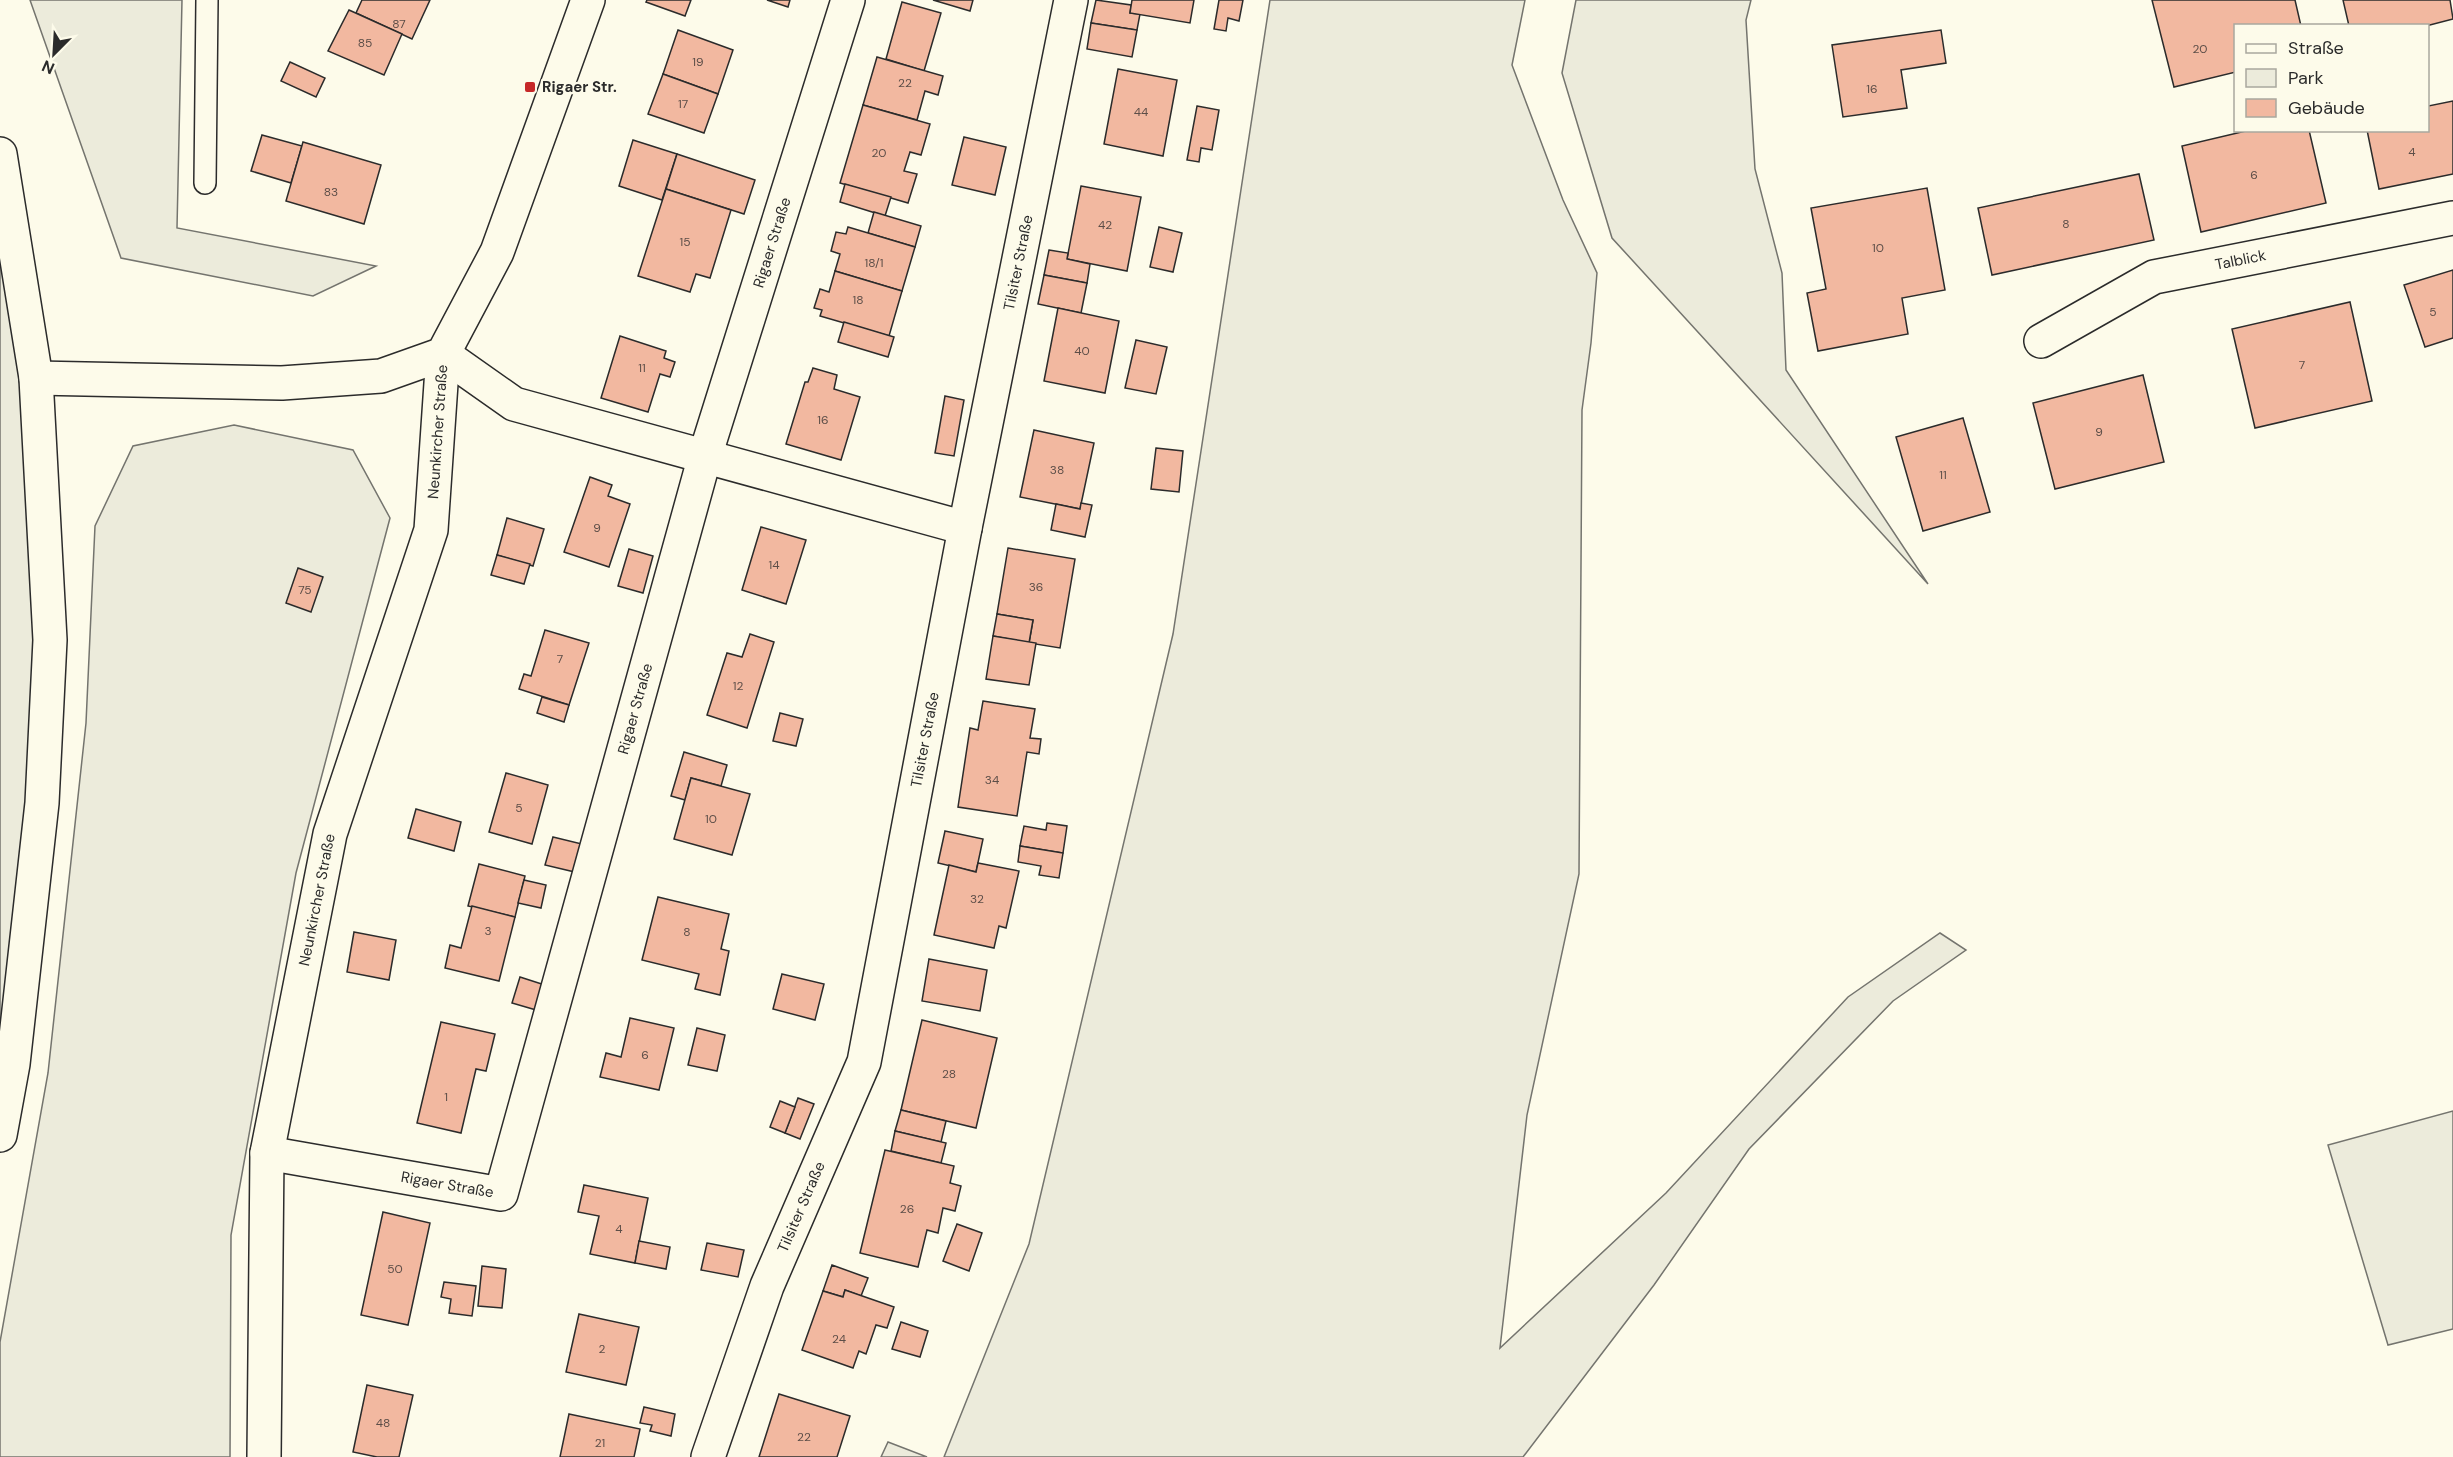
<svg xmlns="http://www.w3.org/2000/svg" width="2453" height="1457" font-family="'DM Sans',sans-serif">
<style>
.green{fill:#ecebdb;stroke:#74746e;stroke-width:1.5}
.building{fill:#f2b8a0;stroke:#2b2b2b;stroke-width:1.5}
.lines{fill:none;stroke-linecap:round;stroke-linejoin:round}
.service-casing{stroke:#2b2b2b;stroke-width:24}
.minor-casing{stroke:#2b2b2b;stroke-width:36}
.tertiary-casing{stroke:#2b2b2b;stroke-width:36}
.primary-casing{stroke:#2b2b2b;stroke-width:36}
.service{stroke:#fdfbea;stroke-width:21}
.minor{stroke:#fdfbea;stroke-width:33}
.tertiary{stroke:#fdfbea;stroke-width:33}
.primary{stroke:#fdfbea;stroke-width:33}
.poi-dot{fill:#c62828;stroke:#fdfbea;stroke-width:2}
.labels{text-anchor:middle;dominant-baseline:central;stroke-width:4.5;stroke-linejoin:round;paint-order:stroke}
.number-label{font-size:12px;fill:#5d4e48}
.poi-label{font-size:15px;font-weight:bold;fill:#2b2b2b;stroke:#fdfbea;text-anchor:start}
.street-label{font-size:15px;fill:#2b2b2b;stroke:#fdfbea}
</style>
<rect width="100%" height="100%" fill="#fdfbea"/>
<g class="green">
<path d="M30 0H182L177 228 376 266 313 296 121 258Z"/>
<path d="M1270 0H1525L1512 65 1563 200 1597 273 1591 343 1582 410 1579 874 1527 1115 1500 1348 1666 1193 1848 997 1940 933 1966 950 1893 1001 1749 1149 1654 1285 1523 1457H944L1029 1244 1173 634Z"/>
<path d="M1576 0H1751L1746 20 1755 169 1782 273 1786 370 1928 584 1612 238 1562 73Z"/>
<path d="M0 154 50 640 0 1135Z"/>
<path d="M234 425 353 450 390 518 296 873 231 1235 230 1457H0V1342L48 1073 86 723 95 526 133 446Z"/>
<path d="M2453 1111V1329L2388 1345 2328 1145Z"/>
<path d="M888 1442 927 1457H881Z"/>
</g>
<g class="building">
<path d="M362 0H430L412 39 356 13Z"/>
<path d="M647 0H691L685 16 646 2Z"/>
<path d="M767 0H790L788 7Z"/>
<path d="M933 0H973L970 11Z"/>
<path d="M1096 0 1131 5 1130 13 1140 14 1137 30 1091 23Z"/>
<path d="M1132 0H1194L1190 23 1130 13Z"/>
<path d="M1219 0H1243L1239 21 1228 18 1226 31 1214 29Z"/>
<path d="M2152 0H2295L2301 26H2236V72L2174 87Z"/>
<path d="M2343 0H2450L2453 19 2426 26H2349Z"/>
<path d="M902 2 941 13 924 71 886 59Z"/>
<path d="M349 10 402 34 384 75 328 51Z"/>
<path d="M1091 23 1137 30 1132 57 1087 49Z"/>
<path d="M678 30 733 50 718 94 663 74Z"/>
<path d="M1941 30 1946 63 1901 70 1907 108 1843 117 1832 45Z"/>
<path d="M877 57 943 76 938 95 925 91 917 120 863 105Z"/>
<path d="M290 62 325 78 316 97 281 81Z"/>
<path d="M1118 69 1177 80 1163 156 1104 144Z"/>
<path d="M663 74 718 94 704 133 648 114Z"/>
<path d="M2453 101V174L2379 189 2367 130H2428V106Z"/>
<path d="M863 105 930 124 921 155 910 152 904 171 917 174 908 203 840 183Z"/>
<path d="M1197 106 1219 110 1212 150 1201 148 1199 162 1187 160Z"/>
<path d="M2250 130H2309L2326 203 2201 232 2182 146Z"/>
<path d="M262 135 302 146 291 183 251 171Z"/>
<path d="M964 137 1006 147 995 195 952 185Z"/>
<path d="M633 140 677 154 662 200 619 186Z"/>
<path d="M303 142 381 165 364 224 286 201Z"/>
<path d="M677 154 755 180 744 214 666 189Z"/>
<path d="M2139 174 2154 240 1992 275 1978 208Z"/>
<path d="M845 184 891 197 885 216 840 202Z"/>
<path d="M1081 186 1141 197 1127 271 1067 259Z"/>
<path d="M1927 188 1945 290 1902 298 1908 334 1818 351 1807 293 1826 289 1811 208Z"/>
<path d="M666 189 731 210 710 278 696 274 690 292 638 276Z"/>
<path d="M874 212 921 226 915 247 868 233Z"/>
<path d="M848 227 915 247 902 291 835 271 840 254 831 251 836 232 846 234Z"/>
<path d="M1159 227 1182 233 1173 272 1150 267Z"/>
<path d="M1049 250 1068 253 1067 259 1090 264 1087 283 1044 275Z"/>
<path d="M2453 270V338L2425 347 2404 285Z"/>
<path d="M835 271 902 291 889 336 820 316 822 310 814 308 820 289 829 292Z"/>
<path d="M1044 275 1087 283 1081 313 1038 304Z"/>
<path d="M2350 302 2372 401 2255 428 2232 329Z"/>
<path d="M1058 308 1119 321 1105 393 1044 381Z"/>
<path d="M844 322 894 337 888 357 838 342Z"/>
<path d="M620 336 666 351 664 358 675 362 670 377 660 374 648 412 601 398Z"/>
<path d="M1136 340 1167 347 1156 394 1125 388Z"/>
<path d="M813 368 837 375 834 389 860 397 841 460 786 444 805 382H808Z"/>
<path d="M2143 375 2164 462 2055 489 2033 403Z"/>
<path d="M945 396 964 400 954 456 935 453Z"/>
<path d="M1963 418 1990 512 1923 531 1896 437Z"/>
<path d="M1034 430 1094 443 1080 509 1020 497Z"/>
<path d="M1156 448 1183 451 1179 492 1151 489Z"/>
<path d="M590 477 612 485 608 496 630 504 609 567 564 552Z"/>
<path d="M1081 503 1092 505 1085 537 1051 530 1056 504 1080 509Z"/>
<path d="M507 518 544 529 533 566 497 555Z"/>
<path d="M761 527 806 540 786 604 742 590Z"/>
<path d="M1008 548 1075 559 1060 648 1029 643 1033 620 997 614Z"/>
<path d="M629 549 653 556 643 593 618 586Z"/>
<path d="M497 555 530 564 524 584 491 575Z"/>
<path d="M298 568 323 577 311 612 286 603Z"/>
<path d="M997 614 1033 620 1029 643 993 636Z"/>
<path d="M545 630 589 643 569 705 519 689 524 674 531 676Z"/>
<path d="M750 634 774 642 747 728 707 715 727 653 742 657Z"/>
<path d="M993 636 1036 643 1029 685 986 679Z"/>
<path d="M542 697 569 705 564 722 537 713Z"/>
<path d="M983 701 1035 709 1030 738 1041 739 1039 754 1027 752 1017 816 958 807 970 728 978 730Z"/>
<path d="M780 713 803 719 796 746 773 741Z"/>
<path d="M684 752 727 765 721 786 691 778 685 800 671 796Z"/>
<path d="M506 773 548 785 532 844 489 832Z"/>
<path d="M691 778 750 794 732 855 674 839Z"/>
<path d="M416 809 461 822 454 851 408 838Z"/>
<path d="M1047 823 1067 826 1063 853 1020 846 1024 826 1046 830Z"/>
<path d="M945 831 983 839 976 872 938 863Z"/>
<path d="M553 837 586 845 579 873 545 865Z"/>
<path d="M1020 846 1063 853 1059 878 1039 875 1041 866 1018 862Z"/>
<path d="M978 863 1019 871 1006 928 999 926 994 948 934 935 949 865 976 872Z"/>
<path d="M479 864 525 876 515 917 468 906Z"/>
<path d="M524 880 546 885 541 908 518 903Z"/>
<path d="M658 897 729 914 721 949 729 951 720 995 695 989 699 974 642 960Z"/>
<path d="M472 906 515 917 499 981 445 968 450 945 461 948Z"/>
<path d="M354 932 396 940 389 980 347 972Z"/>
<path d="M929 959 987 970 980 1011 922 1001Z"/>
<path d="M782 974 824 984 815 1020 773 1009Z"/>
<path d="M520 977 551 987 543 1012 512 1003Z"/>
<path d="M630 1018 674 1028 659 1090 600 1077 606 1053 621 1057Z"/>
<path d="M922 1020 997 1038 976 1128 901 1110Z"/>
<path d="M441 1022 495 1034 486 1071 476 1069 461 1133 417 1123Z"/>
<path d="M697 1028 725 1035 717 1071 688 1065Z"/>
<path d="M798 1098 814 1104 800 1139 785 1133Z"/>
<path d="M780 1101 795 1107 785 1133 770 1127Z"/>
<path d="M901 1110 946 1121 941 1142 895 1131Z"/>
<path d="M895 1131 946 1143 941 1163 891 1151Z"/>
<path d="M885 1150 954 1166 950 1183 961 1186 955 1211 943 1208 938 1233 927 1230 918 1267 860 1253Z"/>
<path d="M584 1185 648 1198 635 1263 590 1254 599 1216 578 1212Z"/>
<path d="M383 1212 430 1223 408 1325 361 1315Z"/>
<path d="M957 1224 982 1233 969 1271 943 1261Z"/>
<path d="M639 1241 670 1247 666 1269 635 1263Z"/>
<path d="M707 1243 744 1250 738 1277 701 1270Z"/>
<path d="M832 1265 868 1278 861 1296 845 1290 843 1297 823 1291Z"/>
<path d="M482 1266 506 1269 502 1308 478 1306Z"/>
<path d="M444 1282 476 1286 472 1316 449 1313 451 1299 441 1297Z"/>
<path d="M845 1290 894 1307 887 1328 876 1325 866 1354 859 1351 853 1368 802 1350 823 1291 843 1297Z"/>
<path d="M579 1314 639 1327 626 1385 566 1372Z"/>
<path d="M901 1322 928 1331 920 1357 892 1349Z"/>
<path d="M367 1385 413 1395 399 1457H377L353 1452Z"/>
<path d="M779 1394 850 1416 837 1457H759Z"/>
<path d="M644 1407 675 1414 671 1436 650 1431 652 1425 640 1423Z"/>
<path d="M569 1414 640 1429 634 1457H560Z"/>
</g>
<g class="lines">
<g class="service-casing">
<path id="service" d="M205 183 207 0"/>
</g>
<g class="minor-casing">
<g id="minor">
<path id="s1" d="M2041 341 2154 277 2453 218"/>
<path d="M443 354 514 404 965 528"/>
<path id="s2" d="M267 1153 501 1194 705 456 848 0"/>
<path id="s3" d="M264 1457 267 1153 330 834 431 530 443 354"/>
<path id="s4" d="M708 1457 767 1286 864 1062 965 528 1071 0"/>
</g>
</g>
<g class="tertiary-casing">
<path id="tertiary" d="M36 378 282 383 381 376 443 354 497 252 588 0"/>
</g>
<g class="primary-casing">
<path id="primary" d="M0 154 36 378 50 640 42 803 13 1064 0 1135"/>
</g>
<use href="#service" class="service"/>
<use href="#minor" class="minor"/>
<use href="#tertiary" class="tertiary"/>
<use href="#primary" class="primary"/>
</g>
<rect class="poi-dot" x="524" y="81" width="12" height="12" rx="3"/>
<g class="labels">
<g class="number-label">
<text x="399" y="24">87</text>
<text x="365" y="43">85</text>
<text x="2200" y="49">20</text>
<text x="698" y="62">19</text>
<text x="905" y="83">22</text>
<text x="1872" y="89">16</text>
<text x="683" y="104">17</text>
<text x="1141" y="112">44</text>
<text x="2412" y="152">4</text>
<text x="879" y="153">20</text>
<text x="2254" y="175">6</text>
<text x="331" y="192">83</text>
<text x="2066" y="224">8</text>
<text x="1105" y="225">42</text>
<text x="685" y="242">15</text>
<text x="1878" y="248">10</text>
<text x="874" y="263">18/1</text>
<text x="858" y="300">18</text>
<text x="2433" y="312">5</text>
<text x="1082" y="351">40</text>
<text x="2302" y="365">7</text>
<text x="642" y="368">11</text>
<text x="823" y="420">16</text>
<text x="2099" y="432">9</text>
<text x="1057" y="470">38</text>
<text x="1943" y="475">11</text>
<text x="597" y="528">9</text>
<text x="774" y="565">14</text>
<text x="1036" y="587">36</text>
<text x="305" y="590">75</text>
<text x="560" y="659">7</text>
<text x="738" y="686">12</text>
<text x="992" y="780">34</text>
<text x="519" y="808">5</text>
<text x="711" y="819">10</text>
<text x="977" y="899">32</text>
<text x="488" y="931">3</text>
<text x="687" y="932">8</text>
<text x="645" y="1055">6</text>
<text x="949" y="1074">28</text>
<text x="446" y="1097">1</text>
<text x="907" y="1209">26</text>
<text x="619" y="1229">4</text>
<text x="395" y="1269">50</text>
<text x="839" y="1339">24</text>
<text x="602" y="1349">2</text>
<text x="383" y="1423">48</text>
<text x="804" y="1437">22</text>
<text x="600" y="1443">21</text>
</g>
<g class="poi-label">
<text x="542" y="87">Rigaer Str.</text>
</g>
<g class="street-label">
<text stroke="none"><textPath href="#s2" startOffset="1227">Rigaer Straße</textPath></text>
<text stroke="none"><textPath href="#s1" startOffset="218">Talblick</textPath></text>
<text stroke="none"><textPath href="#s4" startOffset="1239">Tilsiter Straße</textPath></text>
<text stroke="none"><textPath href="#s3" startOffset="1048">Neunkircher Straße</textPath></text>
<text stroke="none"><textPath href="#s2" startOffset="741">Rigaer Straße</textPath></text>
<text stroke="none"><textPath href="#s4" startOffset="753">Tilsiter Straße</textPath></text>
<text stroke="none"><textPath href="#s3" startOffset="562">Neunkircher Straße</textPath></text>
<text stroke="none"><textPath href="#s2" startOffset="183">Rigaer Straße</textPath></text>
<text stroke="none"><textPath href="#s4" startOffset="267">Tilsiter Straße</textPath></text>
</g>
</g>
<rect x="2234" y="24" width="195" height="108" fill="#fdfbea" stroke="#a9a89e" stroke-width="1.5"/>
<rect x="2246" y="44" width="30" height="9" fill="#fdfbea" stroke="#a9a89e" stroke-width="1.5"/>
<text x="2288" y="54" font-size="18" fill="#2b2b2b">Straße</text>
<rect x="2246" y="69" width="30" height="18" fill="#ecebdb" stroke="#a9a89e" stroke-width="1.5"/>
<text x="2288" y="84" font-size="18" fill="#2b2b2b">Park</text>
<rect x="2246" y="99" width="30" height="18" fill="#f2b8a0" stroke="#a9a89e" stroke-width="1.5"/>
<text x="2288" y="114" font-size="18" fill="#2b2b2b">Gebäude</text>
<g transform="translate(54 54) rotate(204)" stroke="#fdfbea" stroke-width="4.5" paint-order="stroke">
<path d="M0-4.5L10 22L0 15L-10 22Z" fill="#2b2b2b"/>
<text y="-9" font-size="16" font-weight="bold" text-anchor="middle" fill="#2b2b2b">N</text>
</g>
</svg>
